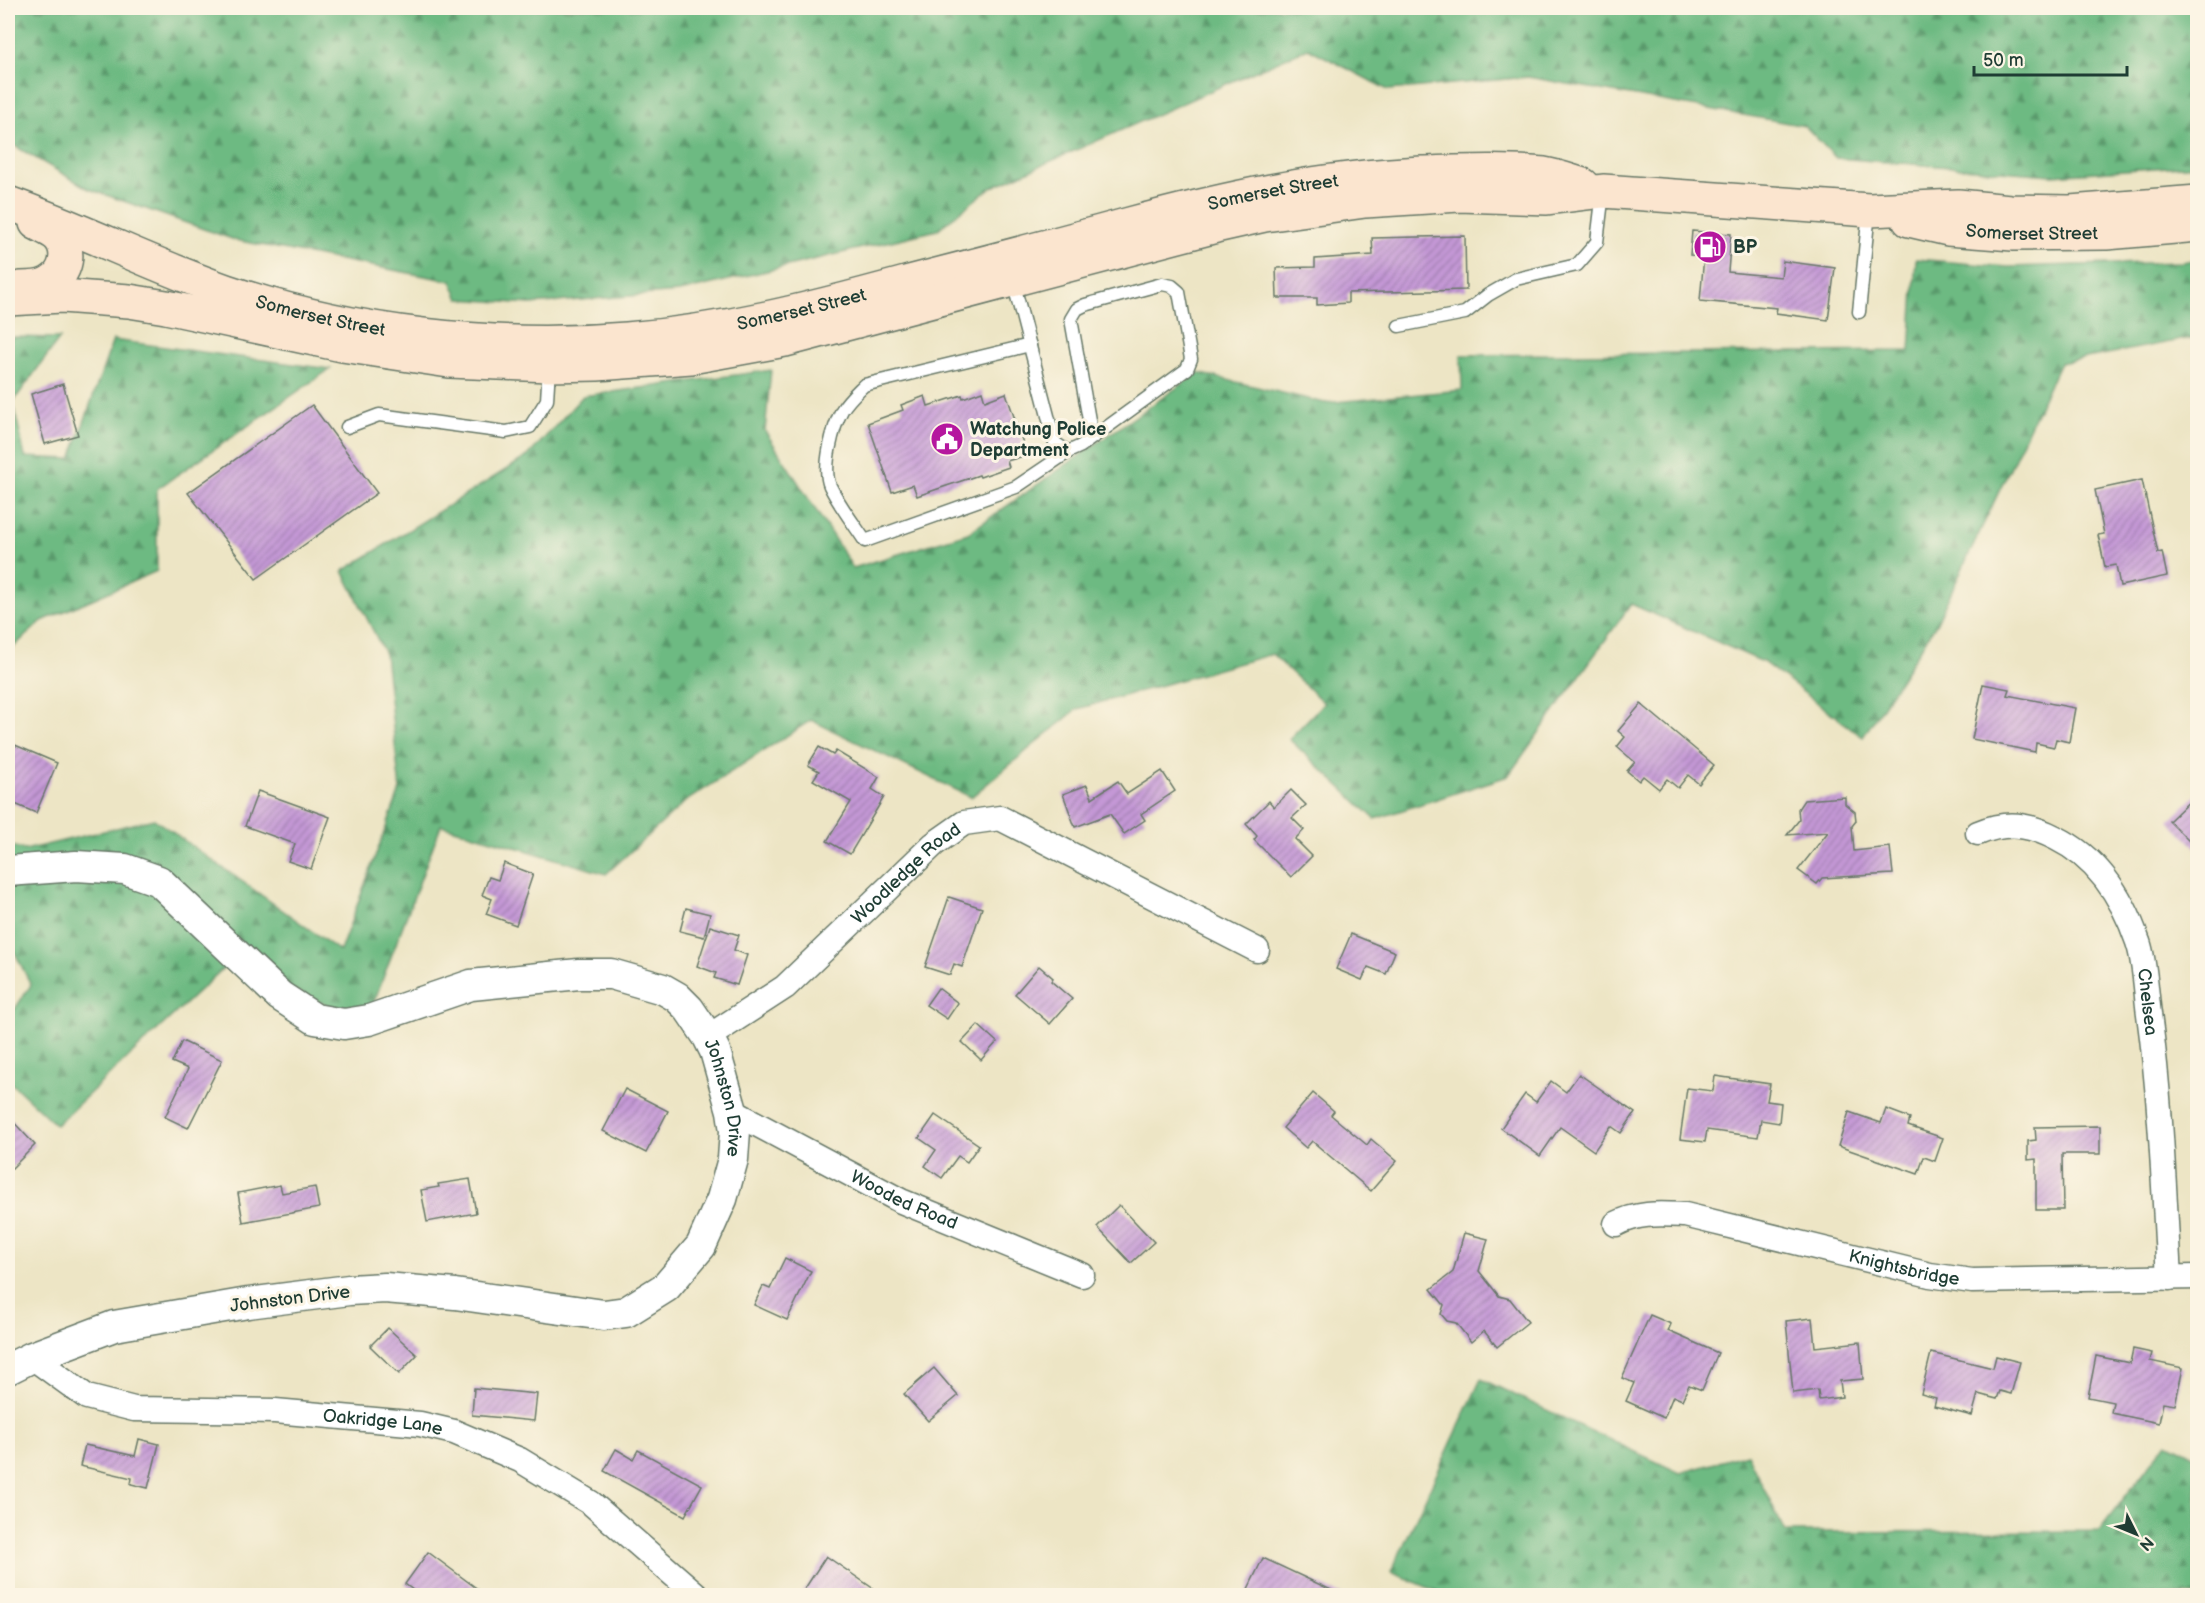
<svg xmlns="http://www.w3.org/2000/svg" width="2205" height="1603" font-family="'Balsamiq Sans',sans-serif">
<style>
.forest{fill:url(#forest-firs);stroke:#467c5b;stroke-width:1.5}
.building{fill:url(#building-hatch)}
.lines{fill:none;stroke-linecap:round;stroke-linejoin:round}
.service-casing{stroke:#677867;stroke-width:15}
.minor-casing{stroke:#677867;stroke-width:27}
.tertiary-casing{stroke:#677867;stroke-width:33}
.secondary-casing{stroke:#677867;stroke-width:36}
.service{stroke:#fff;stroke-width:12}
.minor{stroke:#fff;stroke-width:24}
.tertiary{stroke:#fff;stroke-width:30}
.secondary{stroke:#fbe5cf;stroke-width:33}
.labels{text-anchor:middle;dominant-baseline:central;stroke-width:6;stroke-linejoin:round;paint-order:stroke}
.street-label{font-size:18px;fill:#1f3d34;stroke:#fcf5e5}
.poi-label{font-size:18px;font-weight:bold;fill:#1f3d34;stroke:#fcf5e5;text-anchor:start}
</style>
<defs>
<pattern id="forest-firs" width="22" height="20" patternUnits="userSpaceOnUse" patternTransform="scale(1.5)"><rect width="22" height="20" fill="#6dba82"/><path d="M5 1l3.5 6h-7zM16 11l3.5 6h-7z" fill="#59986b"/></pattern>
<pattern id="building-hatch" width="6" height="6" patternUnits="userSpaceOnUse" patternTransform="scale(1.5)"><rect width="6" height="6" fill="#c498d6"/><path d="M-1 1l2-2M0 6l6-6M5 7l2-2" fill="none" stroke="#9f7dae"/></pattern>
</defs>
<rect width="100%" height="100%" fill="#fcf5e5"/>
<filter id="ink" filterUnits="userSpaceOnUse"><feTurbulence type="fractalNoise" baseFrequency=".0167" numOctaves="2"/><feDisplacementMap in="SourceGraphic" scale="12" xChannelSelector="R" yChannelSelector="G"/><feConvolveMatrix kernelMatrix="1 2 1 2 8 2 1 2 1" color-interpolation-filters="sRGB"/></filter>
<filter id="wash" filterUnits="userSpaceOnUse"><feTurbulence type="fractalNoise" baseFrequency=".008" numOctaves="4" result="noise"/><feDisplacementMap in="SourceGraphic" scale="24" xChannelSelector="R" yChannelSelector="G"/><feGaussianBlur stdDeviation="1.35" result="paint"/><feColorMatrix in="noise" values="0 0 0 0 0 0 0 0 0 0 0 0 0 0 0 0 0 1.4 0 .05"/><feComposite in="paint" operator="in"/></filter>
<g filter="url(#wash)">
<rect width="100%" height="100%" fill="#ede5c5"/>
<g class="forest">
<path d="M8 8H2197V165L2052 175 1836 158 1805 126 1528 77 1388 90 1308 48 990 188 937 230 679 292 531 304 459 299 451 281 235 240 89 189 8 142Z"/>
<path d="M1916 259 2008 267 2183 262 2197 259V337L2060 363 1936 624 1863 737 1763 662 1631 604 1508 776 1375 819 1289 739 1324 703 1272 654 1077 709 971 797 811 720 686 801 606 874 441 825 366 1023 231 961 56 1125 8 1080V1019L31 985 8 939V845L25 850 154 819 340 951 400 790 385 654 343 571 528 456 583 396 771 370 765 431 853 568 968 533 1198 373 1325 403 1462 390 1461 355 1910 351Z"/>
<path d="M8 337 60 338 13 402 25 457 71 459 113 340 330 369 157 489V571L42 621 8 652Z"/>
<path d="M1481 1379 1680 1473 1747 1454 1785 1532 2099 1531 2167 1442 2197 1457V1595H1446L1391 1572Z"/>
</g>
<g id="blocks">
<g class="building">
<path d="M1692 231 1731 234 1728 272 1781 277 1783 261 1835 268 1828 320 1776 313 1777 308 1700 301 1704 256 1690 255Z"/>
<path d="M1465 236 1466 290 1348 293V303L1317 305V298H1277L1276 268 1315 267V259L1373 255 1372 238Z"/>
<path d="M63 384 78 435 45 444 31 394Z"/>
<path d="M982 391 985 401 1006 393 1027 455 1007 461 1009 467 980 477 979 475 917 496 913 485 892 492 868 423 903 410 901 405 925 396 928 406 962 395 963 398Z"/>
<path d="M312 405 377 493 256 579 188 493Z"/>
<path d="M2142 480 2158 553 2162 552 2167 576 2120 586 2116 565 2105 567 2098 535 2104 534 2095 490Z"/>
<path d="M1983 684 2009 689 2007 695 2075 708 2069 742 2056 739 2054 747 2036 743 2035 752 1972 739Z"/>
<path d="M1641 704 1714 765 1699 784 1688 775 1678 788 1667 779 1659 789 1643 776 1639 781 1627 771 1635 762 1617 747 1625 737 1618 731Z"/>
<path d="M8 742 57 763 36 813 8 801Z"/>
<path d="M819 747 833 755 836 751 879 777 872 789 884 797 850 854 827 841 851 802 813 780 819 771 808 765Z"/>
<path d="M1162 771 1175 791 1141 814 1145 820 1124 834 1110 814 1075 827 1063 794 1087 785 1092 798 1118 781 1127 794Z"/>
<path d="M1291 790 1306 805 1292 818 1304 830 1295 839 1312 856 1291 877 1254 840 1257 836 1246 824 1269 801 1274 807Z"/>
<path d="M258 791 330 817 311 869 288 861 295 844 245 826Z"/>
<path d="M2198 793V850L2169 821Z"/>
<path d="M1845 797V804L1855 812 1856 821 1852 826 1854 851 1890 847 1893 874 1822 878 1817 884 1798 870 1828 832 1787 835 1799 820 1798 809 1804 800Z"/>
<path d="M504 863 533 874 516 925 486 914 492 899 482 895 489 877 498 880Z"/>
<path d="M949 897 982 908 962 967 954 964 950 975 925 967Z"/>
<path d="M686 908 710 914 704 937 680 931Z"/>
<path d="M710 926 739 935 734 950 747 955 737 985 714 978 716 973 697 966Z"/>
<path d="M1351 934 1395 952 1386 974 1368 967 1362 980 1336 969Z"/>
<path d="M1039 966 1053 978 1051 981 1072 999 1050 1024 1015 994Z"/>
<path d="M938 988 958 1003 947 1019 926 1005Z"/>
<path d="M978 1025 997 1042 981 1060 962 1042Z"/>
<path d="M182 1041 222 1060 188 1128 165 1117 188 1069 172 1062Z"/>
<path d="M1579 1074 1635 1113 1621 1133 1611 1126 1594 1151 1560 1127 1540 1156 1501 1128 1525 1094 1536 1102 1551 1081 1566 1092Z"/>
<path d="M1715 1076 1770 1084 1767 1101 1781 1103 1779 1123 1761 1120 1758 1137 1707 1130 1705 1142 1680 1139 1687 1088 1713 1091Z"/>
<path d="M625 1089 668 1111 646 1153 603 1131Z"/>
<path d="M1313 1093 1334 1111 1331 1115 1367 1145 1371 1139 1397 1161 1371 1191 1312 1141 1306 1148 1283 1128Z"/>
<path d="M1886 1109 1910 1118 1908 1126 1943 1138 1935 1161 1924 1157 1918 1174 1838 1146 1849 1112 1881 1123Z"/>
<path d="M935 1115 979 1145 967 1162 958 1156 942 1178 925 1166 936 1150 919 1138Z"/>
<path d="M8 1116 35 1145 8 1172Z"/>
<path d="M2100 1126V1154H2062L2063 1210H2036V1159L2028 1160V1141L2036 1140 2035 1127Z"/>
<path d="M470 1179 476 1213 427 1222 421 1190 439 1187 438 1184Z"/>
<path d="M280 1185 282 1193 315 1187 319 1208 243 1222 238 1193Z"/>
<path d="M1119 1205 1154 1242 1131 1263 1097 1227Z"/>
<path d="M1464 1233 1488 1239 1479 1271 1499 1296 1510 1299 1528 1322 1497 1347 1484 1331 1471 1342 1456 1323 1447 1321 1441 1314 1444 1305 1431 1289 1453 1272Z"/>
<path d="M785 1258 811 1271 787 1320 754 1305 763 1286 770 1289Z"/>
<path d="M1650 1315 1671 1324 1668 1331 1718 1353 1702 1390 1689 1385 1682 1400 1673 1396 1664 1418 1626 1401 1634 1383 1622 1378Z"/>
<path d="M1812 1318 1815 1347 1860 1342 1863 1379 1840 1381 1842 1397 1819 1400 1818 1390 1793 1393 1786 1321Z"/>
<path d="M388 1328 417 1355 399 1374 370 1346Z"/>
<path d="M2133 1349 2152 1353 2150 1361 2183 1368 2175 1405 2163 1403 2159 1423 2111 1413 2113 1402 2088 1397 2096 1356 2130 1363Z"/>
<path d="M1931 1353 1993 1368 1996 1356 2020 1362 2011 1394 2000 1391 1997 1399 1978 1394 1972 1416 1934 1406 1936 1398 1921 1394Z"/>
<path d="M934 1368 958 1396 928 1421 904 1394Z"/>
<path d="M474 1388 537 1394 534 1421 472 1415Z"/>
<path d="M139 1439 159 1444 148 1488 131 1484 132 1478 80 1466 85 1445 135 1456Z"/>
<path d="M616 1449 633 1459 638 1450 702 1485 685 1516 604 1471Z"/>
<path d="M428 1552 487 1596H421L405 1584Z"/>
<path d="M826 1556 884 1596H800Z"/>
<path d="M1263 1558 1344 1596H1257L1247 1591Z"/>
</g>
</g>
</g>
<g filter="url(#ink)">
<use href="#blocks" fill-opacity="0" stroke="#677867" stroke-width="1.5"/>
<g class="lines">
<g class="service-casing">
<g id="service">
<path d="M1013 281 1055 443 1068 452 1081 446 1187 369 1191 359 1179 292 1172 286 1162 284 1085 305 1077 309 1071 319 1092 437"/>
<path d="M1859 312 1869 211"/>
<path d="M1399 326 1465 313 1488 295 1516 279 1577 265 1597 242 1603 192"/>
<path d="M1030 345 864 385C856 393 848 400 842 410 833 427 822 468 830 486 839 505 854 524 865 541L1016 487 1068 452"/>
<path d="M347 427 379 415 506 432 530 427 547 400 549 367"/>
</g>
</g>
<g class="minor-casing">
<g id="minor">
<path id="s1" d="M1978 833C2007 821 2028 824 2056 838 2099 859 2123 898 2138 942 2145 961 2146 993 2149 1014 2161 1102 2164 1190 2169 1278"/>
<path id="s2" d="M708 1037 785 987 934 844 964 823 1000 818 1257 950"/>
<path id="s3" d="M732 1111 901 1201 1082 1275"/>
<path id="s4" d="M1616 1224C1639 1212 1660 1214 1685 1215L1930 1275 1972 1281 2198 1277"/>
<path id="s5" d="M32 1357 87 1397 134 1409 275 1411 420 1424 454 1432 520 1460 591 1503 698 1596"/>
</g>
</g>
<g class="tertiary-casing">
<g id="tertiary">
<path id="s6" d="M8 871 76 866 125 869 159 881 280 996 315 1019 344 1024 369 1020 471 985 579 974H611L663 989 677 997 689 1009 708 1037 715 1051 732 1111 735 1131 733 1159 722 1199 701 1246 666 1287 626 1312 604 1315 455 1294 385 1288 349 1290 248 1303 114 1326 32 1357 8 1369"/>
</g>
</g>
<g class="secondary-casing">
<g id="secondary">
<path id="s7" d="M8 203C82 229 152 265 226 291 353 334 494 350 627 339 726 331 811 309 906 283 979 264 1053 245 1126 225 1223 199 1321 177 1422 173 1462 172 1503 170 1544 174 1557 176 1570 181 1583 185"/>
<path id="s8" d="M1909 220 1948 229 2013 234 2106 233 2198 225"/>
<path d="M21 288C30 288 41 288 49 283 67 274 72 249 57 235 51 230 43 227 36 223"/>
<path d="M8 299 62 296 129 301 166 307 342 345 449 361 549 365 597 364 691 357 785 340 1216 226 1265 215 1365 201 1459 195 1547 198 1603 191 1869 210 1958 206 2010 211 2070 212 2198 202"/>
</g>
</g>
<use href="#service" class="service"/>
<use href="#minor" class="minor"/>
<use href="#tertiary" class="tertiary"/>
<use href="#secondary" class="secondary"/>
</g>
</g>
<defs>
<g id="fuel-disc" transform="scale(1.725)"><circle r="9.5" fill="#b5179e" stroke="#fcf5e5"/><path d="M-5.5-6h7V0h2V4h1.3V-2.5L3-4.5l.8-.8L6-3V5H2.5V1h-1V6h-7ZM-4.2-4.7v3.2H.2V-4.7Z" fill="#fff"/></g>
<g id="civic-disc" transform="scale(1.725)"><circle r="9.5" fill="#b5179e" stroke="#fcf5e5"/><path d="M-.6-6.5H3V-4.5H.6V-3L4-1V1h2V6H-6V1h2V-1L-.6-3ZM-1.2 2.5V6h2.4V2.5Z" fill="#fff"/></g>
</defs>
<g fill-rule="evenodd">
<use href="#fuel-disc" x="1710" y="247"/>
<use href="#civic-disc" x="947" y="439"/>
</g>
<g class="labels">
<g class="street-label">
<text stroke="none"><textPath href="#s7" startOffset="1305">Somerset Street</textPath></text>
<text stroke="none"><textPath href="#s8" startOffset="124">Somerset Street</textPath></text>
<text stroke="none"><textPath href="#s7" startOffset="819">Somerset Street</textPath></text>
<text stroke="none"><textPath href="#s7" startOffset="333">Somerset Street</textPath></text>
<text stroke="none"><textPath href="#s2" startOffset="258">Woodledge Road</textPath></text>
<text stroke="none"><textPath href="#s1" startOffset="278">Chelsea</textPath></text>
<text stroke="none"><textPath href="#s6" startOffset="850">Johnston Drive</textPath></text>
<text stroke="none"><textPath href="#s3" startOffset="194">Wooded Road</textPath></text>
<text stroke="none"><textPath href="#s4" startOffset="296">Knightsbridge</textPath></text>
<text transform="translate(290 1299) rotate(-7)">Johnston Drive</text>
<text stroke="none"><textPath href="#s5" startOffset="366">Oakridge Lane</textPath></text>
</g>
<g class="poi-label">
<text x="1733" y="247">BP</text>
<text x="970" y="429">Watchung Police<tspan x="970" dy="21">Department</tspan></text>
</g>
</g>
<rect width="2205" height="1603" fill="none" stroke="#fcf5e5" stroke-width="30"/>
<g transform="translate(2136 1534) rotate(133)" stroke="#fcf5e5" stroke-width="4.5" paint-order="stroke">
<path d="M0-4.5L10 22L0 15L-10 22Z" fill="#1f3d34"/>
<text y="-9" font-size="16" font-weight="bold" text-anchor="middle" fill="#1f3d34">N</text>
</g>
<path d="M1974 66v9h153v-9" fill="none" stroke="#1f3d34" stroke-width="3"/>
<text x="1983" y="66" font-size="18" fill="#1f3d34" stroke="#fcf5e5" stroke-width="4.5" paint-order="stroke">50 m</text>
</svg>
